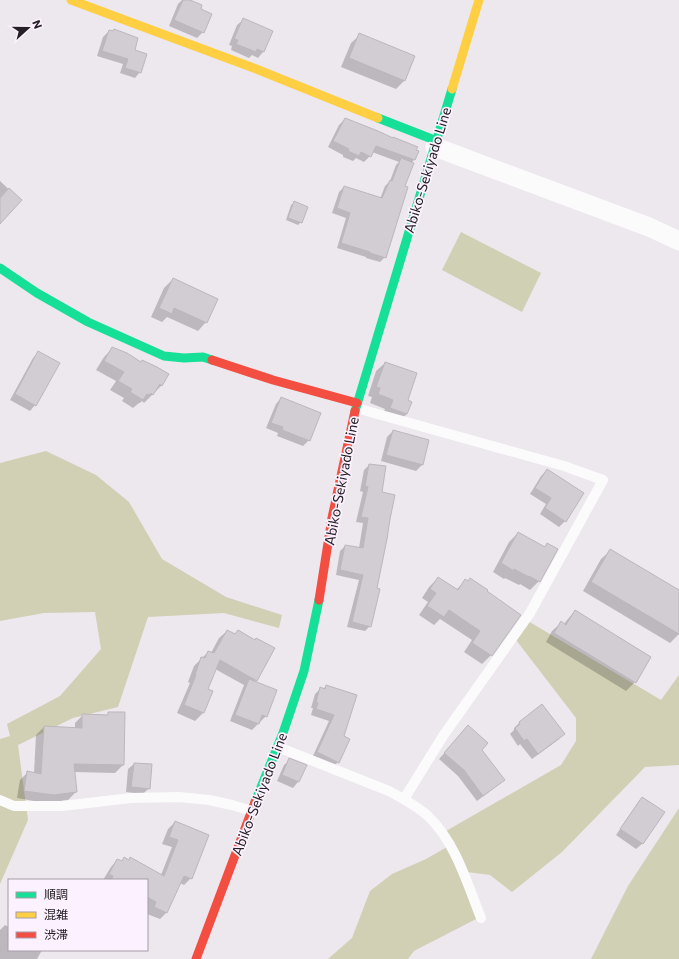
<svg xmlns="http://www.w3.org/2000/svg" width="679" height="959" font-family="Commissioner,'Noto Sans JP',sans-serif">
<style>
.green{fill:#d0d0b5}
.forest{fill:#d1d0b4}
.shadow{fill:#0003}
.building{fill:#d2cdd3;stroke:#bbb7bc}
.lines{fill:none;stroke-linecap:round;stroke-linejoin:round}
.lane{stroke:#fcfbfc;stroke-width:10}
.street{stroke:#fcfbfc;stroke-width:19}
.fast{stroke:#16e098;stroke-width:9}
.slow{stroke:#ffcf43;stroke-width:9}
.jam{stroke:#f24e42;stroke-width:9}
.labels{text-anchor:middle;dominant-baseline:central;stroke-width:3.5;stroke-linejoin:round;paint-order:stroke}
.street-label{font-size:14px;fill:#242025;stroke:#fcf1fe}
</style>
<rect width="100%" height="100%" fill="#ede7ee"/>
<g class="green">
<path d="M461 232 541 273 522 312 442 270Z"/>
<path d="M679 808V959H591L628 886Z"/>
</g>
<g class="forest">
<path d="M46 451 96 475 129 502 162 559 226 597 282 615 279 628 224 613 148 617 118 707 73 718 18 745 28 820 0 884V739L10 736 7 724 60 696 101 649 95 612 44 613 0 621V463Z"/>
<path d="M528 621 661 700 679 675V765L645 767 562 852 512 892 490 875 467 872 446 831 561 765 576 741V718L516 640Z"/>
<path d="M447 847 478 918 414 951 408 959H328L352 938 370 891 392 874 426 859Z"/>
</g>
<g class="shadow">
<path d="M182 0H187L203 32 197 38 169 26 178 4Z"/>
<path d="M243 20 271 32 263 52 258 58 252 55 249 58 231 50 232 46 229 45 237 25Z"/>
<path d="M109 31 134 51 140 72 135 78 120 73 123 64 97 56 103 37Z"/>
<path d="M360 35 405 80 396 89 341 67 351 43Z"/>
<path d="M345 119 415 159 411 163 404 187 385 257 380 262 366 258V257L337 248 346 218 332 213 339 192 344 187 380 199 385 186 390 181 396 165 399 162 372 152 370 156 364 162 356 158 353 161 343 157V155L328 147 339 125Z"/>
<path d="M0 181 20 200 0 223Z"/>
<path d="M294 203 301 222 298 225 286 220 291 205Z"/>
<path d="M173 279 206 322 198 331 167 317 162 322 151 317 164 288Z"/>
<path d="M113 348 127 354 162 385 144 403 142 401 140 403H139L133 408 122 401 124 398 110 390 116 381 96 370 104 357Z"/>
<path d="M39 352 35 405 30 411 10 400 33 358Z"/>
<path d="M385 363 407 401V414L398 422 382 417 385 409 370 403 372 397 368 396 376 371Z"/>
<path d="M281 398 309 440 303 446 277 436 278 433 266 428 276 404Z"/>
<path d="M393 431 428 441 422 465 416 471 381 461 387 437Z"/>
<path d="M369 465 381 493 376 589 370 626 365 631 347 627 359 580 336 575 340 551 345 546 359 548 363 523 356 522 363 492 360 491 364 470Z"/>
<path d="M547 470 565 521 559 527 540 514 546 504 530 494 541 476Z"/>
<path d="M518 533 544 548 547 544 556 549 539 581 530 590 520 584 519 585 505 578 504 579 493 572 509 542Z"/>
<path d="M610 551 679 592V634L670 643 583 591 601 559Z"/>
<path d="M438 578 457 589 465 581 519 615 491 655 482 664 464 652 472 640 440 619 434 625 419 615 428 602 422 598 429 587Z"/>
<path d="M575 611 635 682 626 691 546 642 552 631 561 623 564 624 567 620Z"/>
<path d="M227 631 234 635 238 631 256 680 254 682 266 716 260 722 259 721 258 724 252 730 230 721 244 685 215 669 207 689 212 691 203 713 195 721 177 713 190 683 188 682 194 666 208 652 211 653 219 638Z"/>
<path d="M326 686 343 736 338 762 332 768 312 758 329 721 311 715 313 708H311L315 694 321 688 323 689Z"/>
<path d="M109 713 123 765 115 773 74 772 76 792 68 800 45 803 17 798 20 780 28 772 34 773 36 735 44 727 75 729V723L83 715 106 716Z"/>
<path d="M519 723 563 734 558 740 532 759 520 744 518 746 510 734 514 730V728Z"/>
<path d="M463 732 481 750 504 780 498 785 477 801 458 776 439 759Z"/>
<path d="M290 760 305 766 298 782 293 788 277 781 284 765Z"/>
<path d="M134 764 149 788 143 794 126 792 128 769Z"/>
<path d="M642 798 663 812 642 844 636 849 616 835 637 804Z"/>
<path d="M175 822 191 878 184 885 180 883 167 912 160 919 147 914V880H103L111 867 117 860 121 862 124 858 161 875 172 847 162 844 168 829Z"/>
<path d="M5 925 9 927V950H42L37 959H0V930Z"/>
</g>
<g class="building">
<path d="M183 0H190L202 5 201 9 212 14 204 33 174 20Z"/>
<path d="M243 18 273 31 264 52 257 49 256 52 236 44 238 40 234 39Z"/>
<path d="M114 29 138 38 135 50 147 54 141 73 125 68 128 59 102 51 109 30 113 31Z"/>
<path d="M359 33 415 56 405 81 349 58Z"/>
<path d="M345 118 378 131 393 138V137L418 147 416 150 419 151 415 160 376 146 371 157 361 152 359 156 348 151 349 149 333 141Z"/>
<path d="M401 158 414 163 405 186 408 187 386 258 370 253V252L341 243 350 213 337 208 344 186 382 198 390 180 392 181Z"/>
<path d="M9 188 22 200 0 224V198Z"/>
<path d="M294 201 308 207 302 223 288 218Z"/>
<path d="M173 278 218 299 207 323 174 308 172 314 159 308Z"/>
<path d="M112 347 127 353 141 362 142 360 157 367 169 374 162 386 160 384 153 395 151 393 149 395 147 394 143 400 130 392 132 389 118 381 124 372 104 361Z"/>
<path d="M38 351 60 363 36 406 15 394Z"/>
<path d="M385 362 417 373 408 400 412 402 407 414 390 408 393 400 378 394 380 388 376 387Z"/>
<path d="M281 397 321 413 310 441 282 430 283 427 271 423Z"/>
<path d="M393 430 429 440 423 465 386 455Z"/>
<path d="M369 464 386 466 382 492 395 495 390 519 387 539 377 588 380 589 371 627 352 622 363 575 340 570 345 545 363 548 368 518 361 517 368 487 365 486Z"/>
<path d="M547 469 584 493 566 522 545 508 551 498 535 488Z"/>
<path d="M518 532 545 547 547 543 558 549 540 582 529 576V577L514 569V571L501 563Z"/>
<path d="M610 549 679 590V634L591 582Z"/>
<path d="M438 577 458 590 465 579 468 581 470 578 488 590 487 591 521 615 492 656 472 643 480 631 449 610 444 617 427 606 436 593 430 589Z"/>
<path d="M575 610 651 657 636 683 554 633 561 621 566 625Z"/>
<path d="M227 630 235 634 238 630 255 640 256 638 275 648 257 681 220 660 208 689 213 691 204 713 184 705 196 675H195L201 657 205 658 208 651 214 653Z"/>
<path d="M249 679 277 690 267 717 262 715 259 724 235 715Z"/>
<path d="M326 685 357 695 344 736 350 739 339 763 317 752 334 715 316 709 318 703 316 702 320 687 325 689Z"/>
<path d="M542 704 565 734 538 754 527 739 524 741 515 728 520 724 519 722Z"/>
<path d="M108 712H125L124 765 74 764 77 792 54 795 24 791 27 771 41 774 44 726 82 728V714L108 715Z"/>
<path d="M468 725 488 743 482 750 505 780 483 796 464 770 444 753Z"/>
<path d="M289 758 307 765 299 782 282 775Z"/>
<path d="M134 763 152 764 150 789 131 787Z"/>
<path d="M642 797 665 812 643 844 620 829Z"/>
<path d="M175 821 209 835 192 879 184 876 167 913 154 907 156 902 147 897V880H111L113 876 109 874 117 859 122 861 124 857 129 860 130 857 164 876 178 840 169 837Z"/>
</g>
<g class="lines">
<g class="lane">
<path d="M356 408 564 466 603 480 530 613 443 736 404 799"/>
<path d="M278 747 389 791C402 798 417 806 428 816 456 843 467 883 481 918"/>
<path d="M0 800 14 806H62L131 798 179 797 209 800 232 805 252 811"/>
</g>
<path class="street" d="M435 147 649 227 679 241"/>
<g class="fast">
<path d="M378 118 437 141"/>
<path d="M0 268 37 293 88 322 164 356 184 358 203 357 212 360"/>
<path d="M355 411 452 89"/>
<path d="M255 802 283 733 304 671 319 600"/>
</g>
<g class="slow">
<path d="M71 0 251 67 378 118"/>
<path d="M452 89 479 0"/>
</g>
<g class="jam">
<path d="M212 360 273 380 357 403"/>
<path d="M319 600 332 518 355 411"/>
<path d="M196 959 255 802"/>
</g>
</g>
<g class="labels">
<g class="street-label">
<text transform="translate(427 170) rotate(-73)">Abiko-Sekiyado Line</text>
<text transform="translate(341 481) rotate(-79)">Abiko-Sekiyado Line</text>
<text transform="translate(259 794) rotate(-69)">Abiko-Sekiyado Line</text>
</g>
</g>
<rect x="8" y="879" width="140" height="72" fill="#fcf1fe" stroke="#a69da7"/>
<rect x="16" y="892" width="20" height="6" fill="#16e098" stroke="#a69da7"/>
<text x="44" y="899" font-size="12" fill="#242025">順調</text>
<rect x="16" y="912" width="20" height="6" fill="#ffcf43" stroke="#a69da7"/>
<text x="44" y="919" font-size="12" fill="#242025">混雑</text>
<rect x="16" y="932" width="20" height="6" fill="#f24e42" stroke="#a69da7"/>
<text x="44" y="939" font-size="12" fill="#242025">渋滞</text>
<g transform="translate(28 28) rotate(69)" stroke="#fcf1fe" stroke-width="3" paint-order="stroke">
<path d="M0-3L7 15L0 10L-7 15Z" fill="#242025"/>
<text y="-6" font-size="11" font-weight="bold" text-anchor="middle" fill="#242025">N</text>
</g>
</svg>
